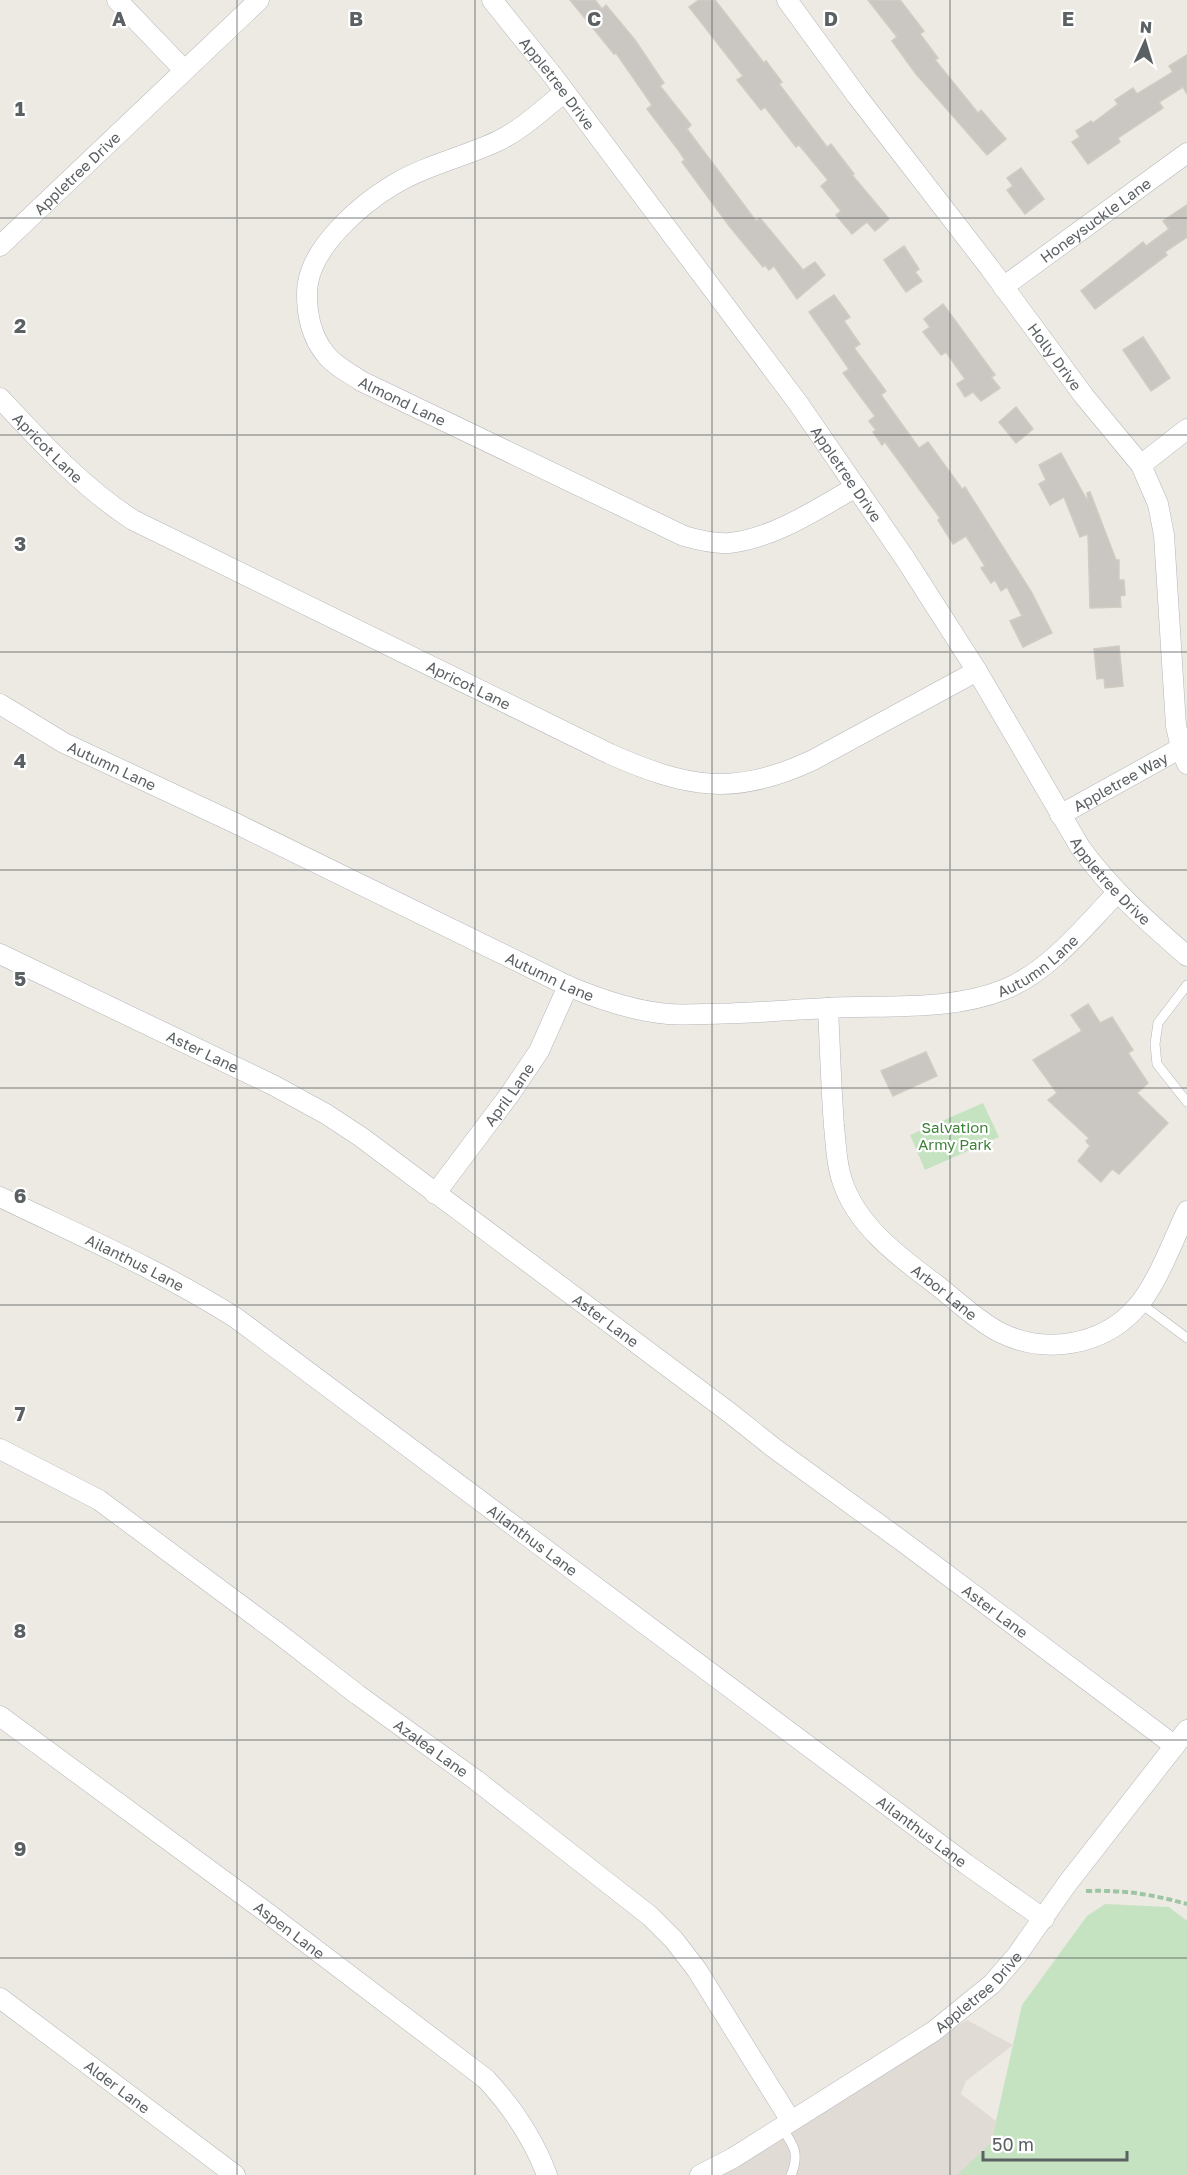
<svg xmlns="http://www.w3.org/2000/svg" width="1187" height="2175" font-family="'Golos Text',sans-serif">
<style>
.education{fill:#e0dbd5}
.green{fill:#c5e3c1}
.building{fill:#cac7c2;stroke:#d1cbc2;stroke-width:1.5}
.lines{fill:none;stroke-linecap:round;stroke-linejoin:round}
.service-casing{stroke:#b4b6ba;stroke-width:10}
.minor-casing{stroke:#b4b6ba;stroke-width:21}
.path{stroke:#9cc6a3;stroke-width:4;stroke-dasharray:6 3;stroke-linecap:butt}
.service{stroke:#fff;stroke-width:9}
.minor{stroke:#fff;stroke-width:20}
.grid{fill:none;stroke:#5b6063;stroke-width:1.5;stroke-opacity:0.55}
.labels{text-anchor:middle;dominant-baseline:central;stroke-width:4.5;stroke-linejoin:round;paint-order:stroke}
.street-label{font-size:15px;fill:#5b6063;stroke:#fff}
.park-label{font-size:15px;fill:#40833b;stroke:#fff}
.grid-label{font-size:20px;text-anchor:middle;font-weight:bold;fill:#5b6063;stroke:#fff;stroke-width:4.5;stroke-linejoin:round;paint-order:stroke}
</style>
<rect width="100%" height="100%" fill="#edeae3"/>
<path class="education" d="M967 2020 1013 2045 966 2081 961 2094 996 2121 991 2143 976 2175H722Z"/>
<g class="green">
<path d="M983 1103 999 1137 925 1170 910 1135Z"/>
<path d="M1105 1904 1169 1907 1187 1921V2175H957L991 2143 1022 2005 1087 1916Z"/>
</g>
<g class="building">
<path d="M570 0H595L602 9 606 5 635 40 664 83 660 86 691 125 687 129 756 221 760 218 803 270 815 262 825 275 797 299 774 266 769 270 765 265 763 267 730 227 682 162 685 160 679 151 647 109 652 105 616 53 614 54Z"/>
<path d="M699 0H715L764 63 766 61 782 82 779 84 827 147 831 144 854 174 852 175 889 219 875 231 867 222 852 234 836 215 841 211 821 186 828 180 799 145 796 147 765 107 761 110 737 80 743 76 689 7Z"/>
<path d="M868 0H900L924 31 920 34 938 58 935 60 978 113 981 110 1006 139 987 155 916 74 892 41 897 37Z"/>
<path d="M1187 55V94L1183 87 1159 102 1163 108 1118 138 1120 142 1088 164 1072 142 1080 137 1076 131 1091 121 1093 123 1118 104 1115 100 1133 88 1137 94 1173 72 1169 66Z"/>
<path d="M1021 168 1044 199 1025 214 1007 190 1013 186 1007 178Z"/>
<path d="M1187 205V237L1165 252 1167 255 1095 309 1081 291 1143 242 1146 246 1169 229 1163 221Z"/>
<path d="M904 246 919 269 915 272 922 281 906 292 884 260Z"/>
<path d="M834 295 850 317 844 321 860 344 854 348 886 391 881 395 919 448 928 442 962 489 965 487 1032 593 1052 633 1023 647 1010 621 1022 616 1007 587 1001 591 995 580 991 583 981 568 985 566 966 536 953 544 938 520 940 518 885 442 882 445 873 432 876 430 869 421 875 416 843 373 849 369 809 312Z"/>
<path d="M943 304 995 375 991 377 1000 388 981 401 973 392 965 397 957 384 965 379 946 352 941 355 923 332 930 327 924 319Z"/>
<path d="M1143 337 1170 378 1151 391 1123 350Z"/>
<path d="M1016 407 1033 429 1016 443 999 422Z"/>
<path d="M1061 453 1088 502 1087 493 1090 492 1116 560H1119V580H1124L1125 595 1120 596 1121 607 1090 608 1088 534 1080 537 1064 497 1050 505 1039 484 1046 480 1039 465Z"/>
<path d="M1119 646 1123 686 1105 688 1104 678 1097 679 1094 649Z"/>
<path d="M1088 1004 1100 1023 1112 1017 1133 1050 1128 1053 1148 1083 1137 1093 1168 1123 1119 1174 1112 1169 1101 1182 1078 1161 1090 1146 1086 1141 1089 1138 1048 1100 1057 1093 1033 1060 1082 1031 1071 1015Z"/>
<path d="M926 1052 937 1076 893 1096 881 1071Z"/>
</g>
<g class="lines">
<g class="service-casing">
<g id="service">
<path d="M1187 985 1158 1023 1155 1044 1157 1064 1187 1102"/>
<path d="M1140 1303 1187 1338"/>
<path d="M781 2127C794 2145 800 2154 791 2175"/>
</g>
</g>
<g class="minor-casing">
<g id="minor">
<path d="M117 0 184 70"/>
<path id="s1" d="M492 0 553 76 798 403 904 557 977 671 1080 847C1110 889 1148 922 1187 956"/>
<path id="s2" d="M787 0 857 96 989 267 1084 396 1141 465 1158 504 1164 535 1176 726 1181 748 1187 764"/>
<path id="s3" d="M565 92C544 108 523 129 498 141 464 157 426 165 393 185 361 204 314 245 308 283 306 292 307 302 308 311 310 327 316 343 327 356 336 367 350 373 361 381L684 536C698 540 714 544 729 543 775 538 817 509 856 487"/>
<path id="s4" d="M0 246 259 0"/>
<path id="s5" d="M1003 287 1187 153"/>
<path id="s6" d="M0 398C41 442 82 487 133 520L610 754C687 788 735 797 813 760L977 671"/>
<path d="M1141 465 1187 429"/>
<path id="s7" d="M0 704 64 743 235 823 568 986C601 1000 633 1011 668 1014 680 1015 693 1014 705 1014 746 1014 787 1010 827 1008 883 1005 951 1011 1003 990 1049 972 1084 927 1117 893"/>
<path id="s8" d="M1060 815 1181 748"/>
<path id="s9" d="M0 954 273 1085 326 1114 361 1137 730 1413 774 1448 906 1544 1175 1746"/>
<path id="s10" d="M828 1008C830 1047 831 1087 834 1126 836 1144 836 1163 842 1180 856 1225 898 1256 934 1283 955 1299 976 1320 999 1332 1045 1355 1102 1346 1136 1308 1157 1285 1173 1240 1187 1211"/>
<path id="s11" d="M435 1194 510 1094 539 1051 568 986"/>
<path id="s12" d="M0 1197C81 1236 160 1270 236 1318L966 1864 1044 1919"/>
<path id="s13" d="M0 1449 99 1500 278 1633 358 1695 476 1780 650 1916 674 1940 697 1970 791 2121"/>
<path id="s14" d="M0 1716 266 1912 486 2079C512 2107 533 2138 547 2175"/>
<path id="s15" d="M0 1998 235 2175"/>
<path id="s16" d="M700 2175 733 2158 934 2031 992 1984 1017 1955 1067 1884 1187 1730"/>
</g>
</g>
<path class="path" d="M1086 1891C1125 1890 1150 1894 1187 1904"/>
<use href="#service" class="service"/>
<use href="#minor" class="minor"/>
</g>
<path class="grid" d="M237 0V2175M475 0V2175M712 0V2175M950 0V2175M0 218H1187M0 435H1187M0 652H1187M0 870H1187M0 1088H1187M0 1305H1187M0 1522H1187M0 1740H1187M0 1958H1187"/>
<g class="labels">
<g class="street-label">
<text stroke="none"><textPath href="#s1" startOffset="106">Appletree Drive</textPath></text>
<text stroke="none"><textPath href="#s4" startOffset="106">Appletree Drive</textPath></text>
<text stroke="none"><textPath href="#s5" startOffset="114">Honeysuckle Lane</textPath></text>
<text stroke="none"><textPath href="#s2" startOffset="446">Holly Drive</textPath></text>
<text stroke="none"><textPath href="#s3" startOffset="496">Almond Lane</textPath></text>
<text stroke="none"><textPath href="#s6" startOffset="69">Apricot Lane</textPath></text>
<text stroke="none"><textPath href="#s1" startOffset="592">Appletree Drive</textPath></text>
<text stroke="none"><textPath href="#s6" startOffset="555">Apricot Lane</textPath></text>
<text stroke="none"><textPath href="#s7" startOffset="128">Autumn Lane</textPath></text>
<text stroke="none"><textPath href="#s8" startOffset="69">Appletree Way</textPath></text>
<text stroke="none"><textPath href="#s1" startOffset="1078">Appletree Drive</textPath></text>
<text stroke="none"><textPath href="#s7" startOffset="1118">Autumn Lane</textPath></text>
<text stroke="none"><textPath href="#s7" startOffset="614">Autumn Lane</textPath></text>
<text stroke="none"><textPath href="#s9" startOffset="225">Aster Lane</textPath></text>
<text stroke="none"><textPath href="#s11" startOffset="124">April Lane</textPath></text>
<text stroke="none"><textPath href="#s12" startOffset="150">Ailanthus Lane</textPath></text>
<text stroke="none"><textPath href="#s10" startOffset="327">Arbor Lane</textPath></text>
<text stroke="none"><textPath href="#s9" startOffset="711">Aster Lane</textPath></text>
<text stroke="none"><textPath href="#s12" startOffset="636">Ailanthus Lane</textPath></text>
<text stroke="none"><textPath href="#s9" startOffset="1197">Aster Lane</textPath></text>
<text stroke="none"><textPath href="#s13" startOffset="526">Azalea Lane</textPath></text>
<text stroke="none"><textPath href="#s12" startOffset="1122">Ailanthus Lane</textPath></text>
<text stroke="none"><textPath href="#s14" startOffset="360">Aspen Lane</textPath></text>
<text stroke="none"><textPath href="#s16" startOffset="334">Appletree Drive</textPath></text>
<text stroke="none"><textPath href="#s15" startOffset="147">Alder Lane</textPath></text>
</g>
<g class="park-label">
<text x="955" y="1127">Salvation<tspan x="955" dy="17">Army Park</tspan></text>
</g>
</g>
<g class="grid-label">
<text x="119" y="26">A</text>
<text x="356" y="26">B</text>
<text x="594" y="26">C</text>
<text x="831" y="26">D</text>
<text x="1068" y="26">E</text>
<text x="20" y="116">1</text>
<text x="20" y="333">2</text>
<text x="20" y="551">3</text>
<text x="20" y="768">4</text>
<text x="20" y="986">5</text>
<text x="20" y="1203">6</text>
<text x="20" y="1421">7</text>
<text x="20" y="1638">8</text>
<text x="20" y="1856">9</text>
</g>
<g transform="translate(1145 42) rotate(4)" stroke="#ffffff" stroke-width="4.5" paint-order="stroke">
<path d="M0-4.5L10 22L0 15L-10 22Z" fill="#5b6063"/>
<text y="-9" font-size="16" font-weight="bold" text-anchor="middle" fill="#5b6063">N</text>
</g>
<path d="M983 2151v9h144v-9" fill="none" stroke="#5b6063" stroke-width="3"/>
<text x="992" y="2151" font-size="18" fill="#5b6063" stroke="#ffffff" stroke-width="4.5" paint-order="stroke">50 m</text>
</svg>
